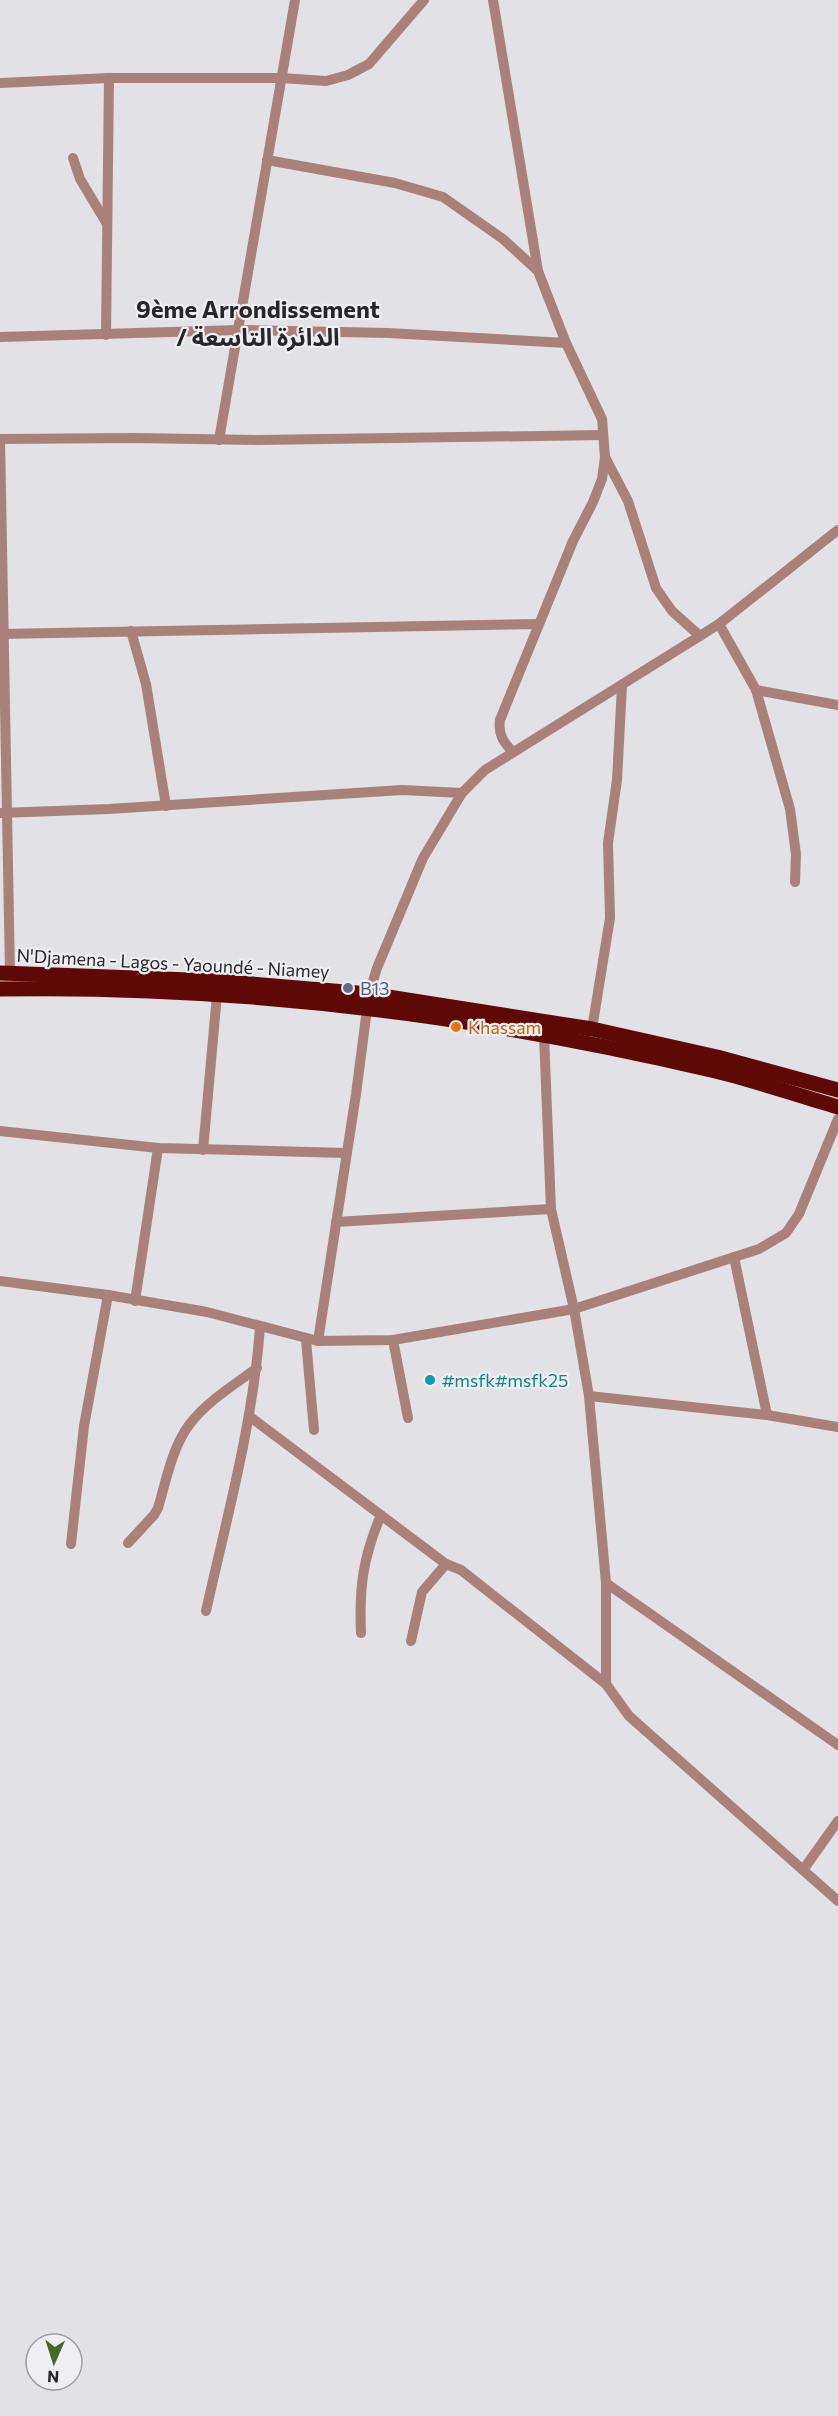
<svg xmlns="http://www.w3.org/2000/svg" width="838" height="2416" font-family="Commissioner,'Noto Sans Arabic',sans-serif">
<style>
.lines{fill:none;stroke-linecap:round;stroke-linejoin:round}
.minor{stroke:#aa817a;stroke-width:10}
.highway{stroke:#5e0906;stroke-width:15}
.service-dot{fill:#5c6f8a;stroke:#eeeef3;stroke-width:2}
.food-dot{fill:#e8710a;stroke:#eeeef3;stroke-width:2}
.culture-dot{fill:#0f9aa8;stroke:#eeeef3;stroke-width:2}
.labels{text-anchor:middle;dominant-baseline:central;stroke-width:4.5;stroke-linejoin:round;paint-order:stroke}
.street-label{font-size:18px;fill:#272628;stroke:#eeeef3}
.service-label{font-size:18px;fill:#4e5e75;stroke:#eeeef3;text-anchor:start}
.food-label{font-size:18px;fill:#c56008;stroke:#eeeef3;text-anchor:start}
.culture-label{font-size:18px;fill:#0d838f;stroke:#eeeef3;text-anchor:start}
.district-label{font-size:24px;font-weight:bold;fill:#272628;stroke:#eeeef3}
</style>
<rect width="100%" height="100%" fill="#e1e1e6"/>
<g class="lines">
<g class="minor">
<path d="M493 0 538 271"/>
<path d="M0 83 109 78H281L326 81 348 75 369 64 424 0"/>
<path d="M73 158 80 179 107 224"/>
<path d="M267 160 395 183 443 197 503 239 538 271 566 343 602 419 605 457 602 479 593 502 573 541 500 720C498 734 503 742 513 752"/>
<path d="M106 335 109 78"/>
<path d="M0 337 239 330 388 333 566 343"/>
<path d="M0 439 134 438 258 440 603 435"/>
<path d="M0 439 10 973"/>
<path d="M219 440 295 0"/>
<path d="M605 457 628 501 656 588 672 611 700 636"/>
<path d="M719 624 756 690 790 809 796 854 795 882"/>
<path d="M131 631 146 684 166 806"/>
<path d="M0 634 539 624"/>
<path d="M756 690 838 705"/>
<path d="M0 813 109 809 402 790 462 793"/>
<path d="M592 1029 610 918 608 843 617 780 622 686"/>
<path d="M544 1035 551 1209 574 1309 589 1396 606 1583V1684L629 1716 838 1901"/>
<path d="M0 1131 158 1148 346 1153"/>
<path d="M203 1150 217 995"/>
<path d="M336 1222 551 1209"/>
<path d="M734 1257 767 1415"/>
<path d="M0 1281 108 1295 207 1312 318 1341 393 1340 574 1309 759 1249 786 1233 799 1214 838 1119"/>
<path d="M135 1301 158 1148"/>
<path d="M306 1340 314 1430"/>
<path d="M393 1340 408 1418"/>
<path d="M318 1341 356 1094 369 994 377 968 423 858 462 793 485 770 719 624 838 530"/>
<path d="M589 1396 767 1415 838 1427"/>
<path d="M249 1416 446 1564 461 1570 606 1684"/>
<path d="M128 1543 154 1515 158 1508C166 1481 172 1448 189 1425 206 1402 234 1385 257 1368"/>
<path d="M71 1544 84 1426 108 1295"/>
<path d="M606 1583 838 1745"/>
<path d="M206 1611C227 1517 253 1423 260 1327"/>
<path d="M361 1633C359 1588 363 1557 381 1515"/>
<path d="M411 1641 422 1592 446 1564"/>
<path d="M803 1870 838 1821"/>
</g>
<g class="highway">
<path d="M0 973 217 981 369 994 592 1029 717 1057 838 1090"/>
<path d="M0 989C240 985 478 1015 711 1070 754 1080 796 1095 838 1107"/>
</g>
</g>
<circle class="service-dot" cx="348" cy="988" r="6"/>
<circle class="food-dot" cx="456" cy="1027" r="6"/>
<circle class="culture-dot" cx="430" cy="1380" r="6"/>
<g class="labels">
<g class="street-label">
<text transform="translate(173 963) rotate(3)">N'Djamena - Lagos - Yaoundé - Niamey</text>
</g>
<g class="service-label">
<text x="360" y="988">B13</text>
</g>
<g class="food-label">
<text x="468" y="1027">Khassam</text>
</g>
<g class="culture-label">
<text x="442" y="1380">#msfk#msfk25</text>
</g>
<g class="district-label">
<text x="258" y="308">9ème Arrondissement<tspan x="258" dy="28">/ الدائرة التاسعة</tspan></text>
</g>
</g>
<g transform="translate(54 2362) rotate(183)"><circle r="28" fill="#eeeef3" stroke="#9e9ea2" stroke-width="1.5"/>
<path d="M0-4.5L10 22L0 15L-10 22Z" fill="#436a25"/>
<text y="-9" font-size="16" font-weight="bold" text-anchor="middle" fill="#272628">N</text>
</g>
</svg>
